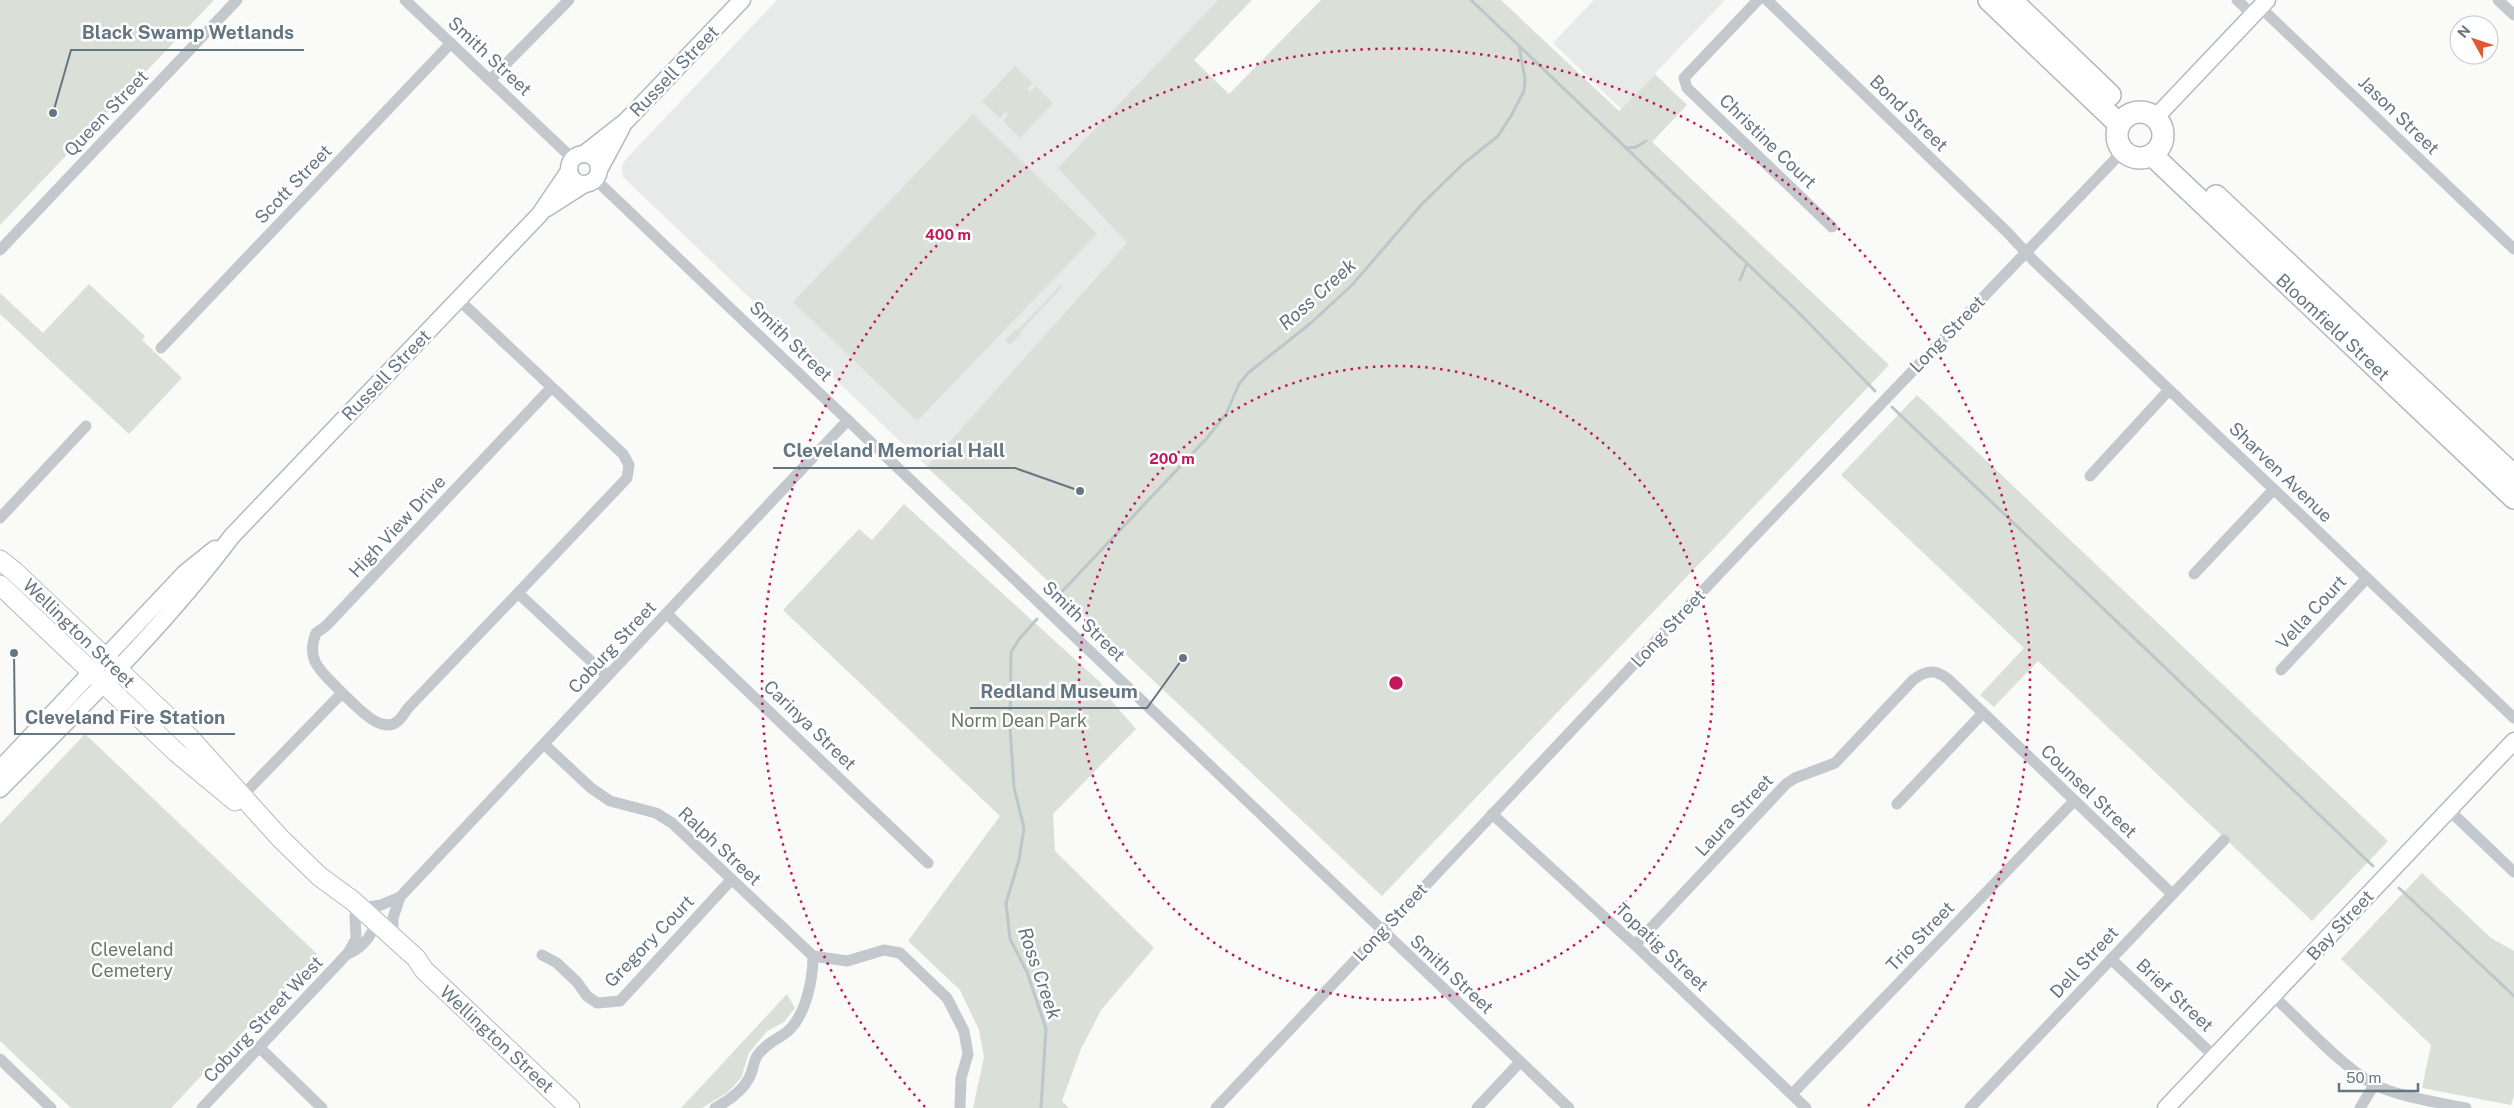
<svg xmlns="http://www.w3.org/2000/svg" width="2514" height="1108" font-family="'Public Sans',sans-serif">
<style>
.built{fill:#e8e9e9}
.green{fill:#dadfd7}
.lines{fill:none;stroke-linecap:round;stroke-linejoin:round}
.stream{stroke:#bbc7cb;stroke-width:3}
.secondary-casing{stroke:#b3babf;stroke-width:19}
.primary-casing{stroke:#b5babe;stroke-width:21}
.highway-casing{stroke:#b4b9bd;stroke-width:24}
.street{stroke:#c3c8cc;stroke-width:11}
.secondary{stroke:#fff;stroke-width:16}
.primary{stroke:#fff;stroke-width:19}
.highway{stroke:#fff;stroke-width:21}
.ring{fill:none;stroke:#c2185b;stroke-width:2.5;stroke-dasharray:2.5 5}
.labels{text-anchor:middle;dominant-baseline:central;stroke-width:5;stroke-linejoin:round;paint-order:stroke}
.street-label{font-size:18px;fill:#657683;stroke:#fff}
.park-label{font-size:18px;fill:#687a64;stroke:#fff}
.water-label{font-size:19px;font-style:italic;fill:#60757c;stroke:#fff}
.centre{fill:#c2185b;stroke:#fff;stroke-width:2.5}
.ring-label{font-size:15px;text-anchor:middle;font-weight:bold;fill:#c2185b;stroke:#fff;stroke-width:5;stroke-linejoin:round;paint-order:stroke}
.leader{fill:none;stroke:#657683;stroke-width:2}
.callout-dot{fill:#657683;stroke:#fff;stroke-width:2}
.callout-label{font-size:19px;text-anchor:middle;font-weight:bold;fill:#657683;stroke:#fff;stroke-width:5;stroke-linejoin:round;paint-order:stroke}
</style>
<rect width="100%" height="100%" fill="#fafaf8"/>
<g class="built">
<path d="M777 0H1218L1059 168 1127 243 927 467 623 177 622 165 626 159Z"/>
<path d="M1594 0H1725L1621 109 1553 43Z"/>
</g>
<g class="green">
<path d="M0 0H214L0 225Z"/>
<path d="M1218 0H1252L1194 60 1229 94 1321 0H1501L1619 111 1655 74 1687 105 1652 142 1889 365 1382 896 927 467 1127 243 1058 168Z"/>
<path d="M1015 66 1033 83 1027 89 1030 92 1036 86 1053 103 1020 138 1003 121 1008 115 1005 112 1000 118 982 101Z"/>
<path d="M973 114 1097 234 917 421 793 302Z"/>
<path d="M89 284 145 336 142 340 182 378 129 434 0 314V293L43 333Z"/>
<path d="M1061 285 1063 286 1020 332 1021 334 1010 345 1005 340 1016 329 1018 330Z"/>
<path d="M1917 395 2388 841 2312 921 2038 661 1994 707 1980 695 2024 648 1841 475Z"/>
<path d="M904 504 1100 682 1111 700 1136 729 1053 814 1055 851 1154 948 1101 1010 1081 1049 1062 1101 1069 1108H973L984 1057 979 1030 960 990 908 941 1000 816 783 610 859 529 872 540Z"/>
<path d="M85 734 317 954 171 1108H71L0 1041V824Z"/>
<path d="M2422 873 2491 938 2514 951V1095L2511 1105 2422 1088 2431 1045 2341 959Z"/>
<path d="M787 994 795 1008 784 1022 767 1031 749 1053 741 1078 727 1093 702 1108H681Z"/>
</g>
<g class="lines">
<g class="stream">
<path d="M1471 0 1800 314 1875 391"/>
<path d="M1626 148 1636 147 1646 141"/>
<path d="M1740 280 1747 263"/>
<path d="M1892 407 2373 866"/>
<path d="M1054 600 1207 438 1226 414 1239 384 1248 373 1312 322 1352 285 1422 204 1463 164 1498 136 1511 116 1524 91 1525 79 1519 46"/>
<path d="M1037 619 1020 638 1011 652 1010 728 1014 787 1024 828 1019 860 1006 903 1010 939 1027 972 1046 1029 1041 1108"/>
<path d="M2399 888 2514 996"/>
</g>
<g class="secondary-casing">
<g id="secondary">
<path d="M2156 117 2267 0"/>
<circle cx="584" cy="169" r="15"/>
<path d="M584 154 626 121 742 0"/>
<path d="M600 168 622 127"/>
<path d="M547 208 583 185"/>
<path d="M0 769 185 573 215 549"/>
<path d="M0 789C81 707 163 628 232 536L540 214 569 171"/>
<path d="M2166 1108 2514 741"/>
</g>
</g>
<g class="primary-casing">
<g id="primary">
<path d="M0 560 15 572 189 737 280 838 319 876 353 901 416 958 424 970 570 1108"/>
<path d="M0 585 176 752 235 801"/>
</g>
</g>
<g class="highway-casing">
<g id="highway">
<path d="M1989 0 2119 124"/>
<path d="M2011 0 2110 95"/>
<circle cx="2140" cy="135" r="23"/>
<path d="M2152 155 2514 498"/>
<path d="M2216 196 2514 476"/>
</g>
</g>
<g class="street">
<path d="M405 0 573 159"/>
<path d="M1758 0 1684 78 1687 88 1832 227"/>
<path d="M1767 0 2008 233 2034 261 2514 718"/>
<path d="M2237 0 2253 15"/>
<path d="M2498 0 2514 15"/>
<path d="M2260 7 2514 249"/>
<path d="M490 80 569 0"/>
<path d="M596 180 1569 1108"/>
<path d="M0 250 237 0"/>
<path d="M458 299 623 454 629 465 627 478 518 593 607 676"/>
<path d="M161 348 451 43"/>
<path d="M2090 476 2169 390"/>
<path d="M0 518 86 426"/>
<path d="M2194 574 2274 489"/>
<path d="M667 614 928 863"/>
<path d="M2281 670 2367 578"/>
<path d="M342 693C355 704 380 736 398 721 402 718 405 712 408 708L518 593"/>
<path d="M545 745 591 788 610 801 656 813 672 823 813 956"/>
<path d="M243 795 342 693C324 673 304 662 316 633L326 626 551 388"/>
<path d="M1897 804 1982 714"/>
<path d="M2449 810 2514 872"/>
<path d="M1492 814 1635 945 1806 1108"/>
<path d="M361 908 381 905 400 897"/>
<path d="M393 937V918L400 897 848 420"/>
<path d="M1635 945 1786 784 1795 778 1835 763 1913 680C1926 670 1935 669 1948 679L2172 894"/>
<path d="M350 953C363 947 372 935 376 922"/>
<path d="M542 955 557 963 577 982 587 996 597 1003 620 1001 731 880"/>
<path d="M813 956 847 961 884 950 900 953 947 998 964 1031 968 1054 961 1078 960 1108"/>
<path d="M2111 959 2215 1057"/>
<path d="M2273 996C2303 1023 2339 1064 2373 1084 2395 1096 2441 1103 2466 1108"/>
<path d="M260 1048 322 1108"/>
<path d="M0 1059 51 1108"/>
<path d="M1792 1094 2074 801"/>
<path d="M202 1108 348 953 356 939 355 916"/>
<path d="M715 1108C728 1101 742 1092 749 1078 753 1071 753 1063 757 1056 765 1044 776 1040 787 1032 806 1016 813 979 813 956"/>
<path d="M1216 1108 1748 543 2123 151"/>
<path d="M1477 1108 1520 1062"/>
<path d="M1970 1108 2224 840"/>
<path d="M2360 1108 2374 1085"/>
</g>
<use href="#secondary" class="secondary"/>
<use href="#primary" class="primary"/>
<use href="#highway" class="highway"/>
</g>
<g class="ring">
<circle cx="1396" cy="683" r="317"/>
<path d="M925 1107A634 634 0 1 1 1867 1107"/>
</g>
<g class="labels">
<g class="street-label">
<text transform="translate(490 56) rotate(43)">Smith Street</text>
<text transform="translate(674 71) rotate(-46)">Russell Street</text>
<text transform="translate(106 113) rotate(-46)">Queen Street</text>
<text transform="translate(1909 113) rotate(44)">Bond Street</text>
<text transform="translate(2399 115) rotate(44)">Jason Street</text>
<text transform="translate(1768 141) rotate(44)">Christine Court</text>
<text transform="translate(293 184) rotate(-46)">Scott Street</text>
<text transform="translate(2333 327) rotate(43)">Bloomfield Street</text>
<text transform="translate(1947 334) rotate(-46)">Long Street</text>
<text transform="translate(791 341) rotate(44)">Smith Street</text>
<text transform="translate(386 375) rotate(-46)">Russell Street</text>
<text transform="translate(2281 472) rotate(44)">Sharven Avenue</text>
<text transform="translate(397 526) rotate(-47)">High View Drive</text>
<text transform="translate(2311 612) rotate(-47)">Vella Court</text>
<text transform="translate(1084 621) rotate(44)">Smith Street</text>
<text transform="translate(1668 628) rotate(-47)">Long Street</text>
<text transform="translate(79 633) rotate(44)">Wellington Street</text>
<text transform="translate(612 647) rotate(-47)">Coburg Street</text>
<text transform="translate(810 725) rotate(44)">Carinya Street</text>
<text transform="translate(2089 791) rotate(44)">Counsel Street</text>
<text transform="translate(1734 815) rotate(-47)">Laura Street</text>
<text transform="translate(720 846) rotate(43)">Ralph Street</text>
<text transform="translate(1390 922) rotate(-47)">Long Street</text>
<text transform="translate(2340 925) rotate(-47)">Bay Street</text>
<text transform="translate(1920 936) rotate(-46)">Trio Street</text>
<text transform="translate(649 941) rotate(-46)">Gregory Court</text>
<text transform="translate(1662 947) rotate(43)">Topatig Street</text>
<text transform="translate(2084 962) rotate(-47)">Dell Street</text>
<text transform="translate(1452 974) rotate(43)">Smith Street</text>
<text transform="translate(2175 995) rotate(43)">Brief Street</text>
<text transform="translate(263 1019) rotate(-47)">Coburg Street West</text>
<text transform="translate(497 1039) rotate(43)">Wellington Street</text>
</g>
<g class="park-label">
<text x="1019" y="720">Norm Dean Park</text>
<text x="132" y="949">Cleveland<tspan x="132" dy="21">Cemetery</tspan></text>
</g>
<g class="water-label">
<text transform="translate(1317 294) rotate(-42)">Ross Creek</text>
<text transform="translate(1040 973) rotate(71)">Ross Creek</text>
</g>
</g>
<circle cx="1396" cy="683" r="8" class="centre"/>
<g class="ring-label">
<text x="948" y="240">400 m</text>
<text x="1172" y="464">200 m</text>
</g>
<path class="leader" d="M53 113L71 50H304M1080 491L1015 468H773M1183 658L1147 708H970M14 653L15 734H235"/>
<g class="callout-dot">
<circle cx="53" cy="113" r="5"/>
<circle cx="1080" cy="491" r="5"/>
<circle cx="1183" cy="658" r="5"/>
<circle cx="14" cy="653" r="5"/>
</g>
<g class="callout-label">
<text x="188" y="39">Black Swamp Wetlands</text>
<text x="894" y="457">Cleveland Memorial Hall</text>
<text x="1059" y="698">Redland Museum</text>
<text x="125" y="724">Cleveland Fire Station</text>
</g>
<g transform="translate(2474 40) rotate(310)"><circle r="24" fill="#ffffff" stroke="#c1c8cd"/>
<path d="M0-4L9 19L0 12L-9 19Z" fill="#e4572e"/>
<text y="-8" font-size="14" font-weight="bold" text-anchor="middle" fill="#657683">N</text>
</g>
<path d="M2339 1083v8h79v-8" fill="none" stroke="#657683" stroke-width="2.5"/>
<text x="2346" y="1083" font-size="15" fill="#657683" stroke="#ffffff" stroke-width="4" paint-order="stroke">50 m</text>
</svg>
